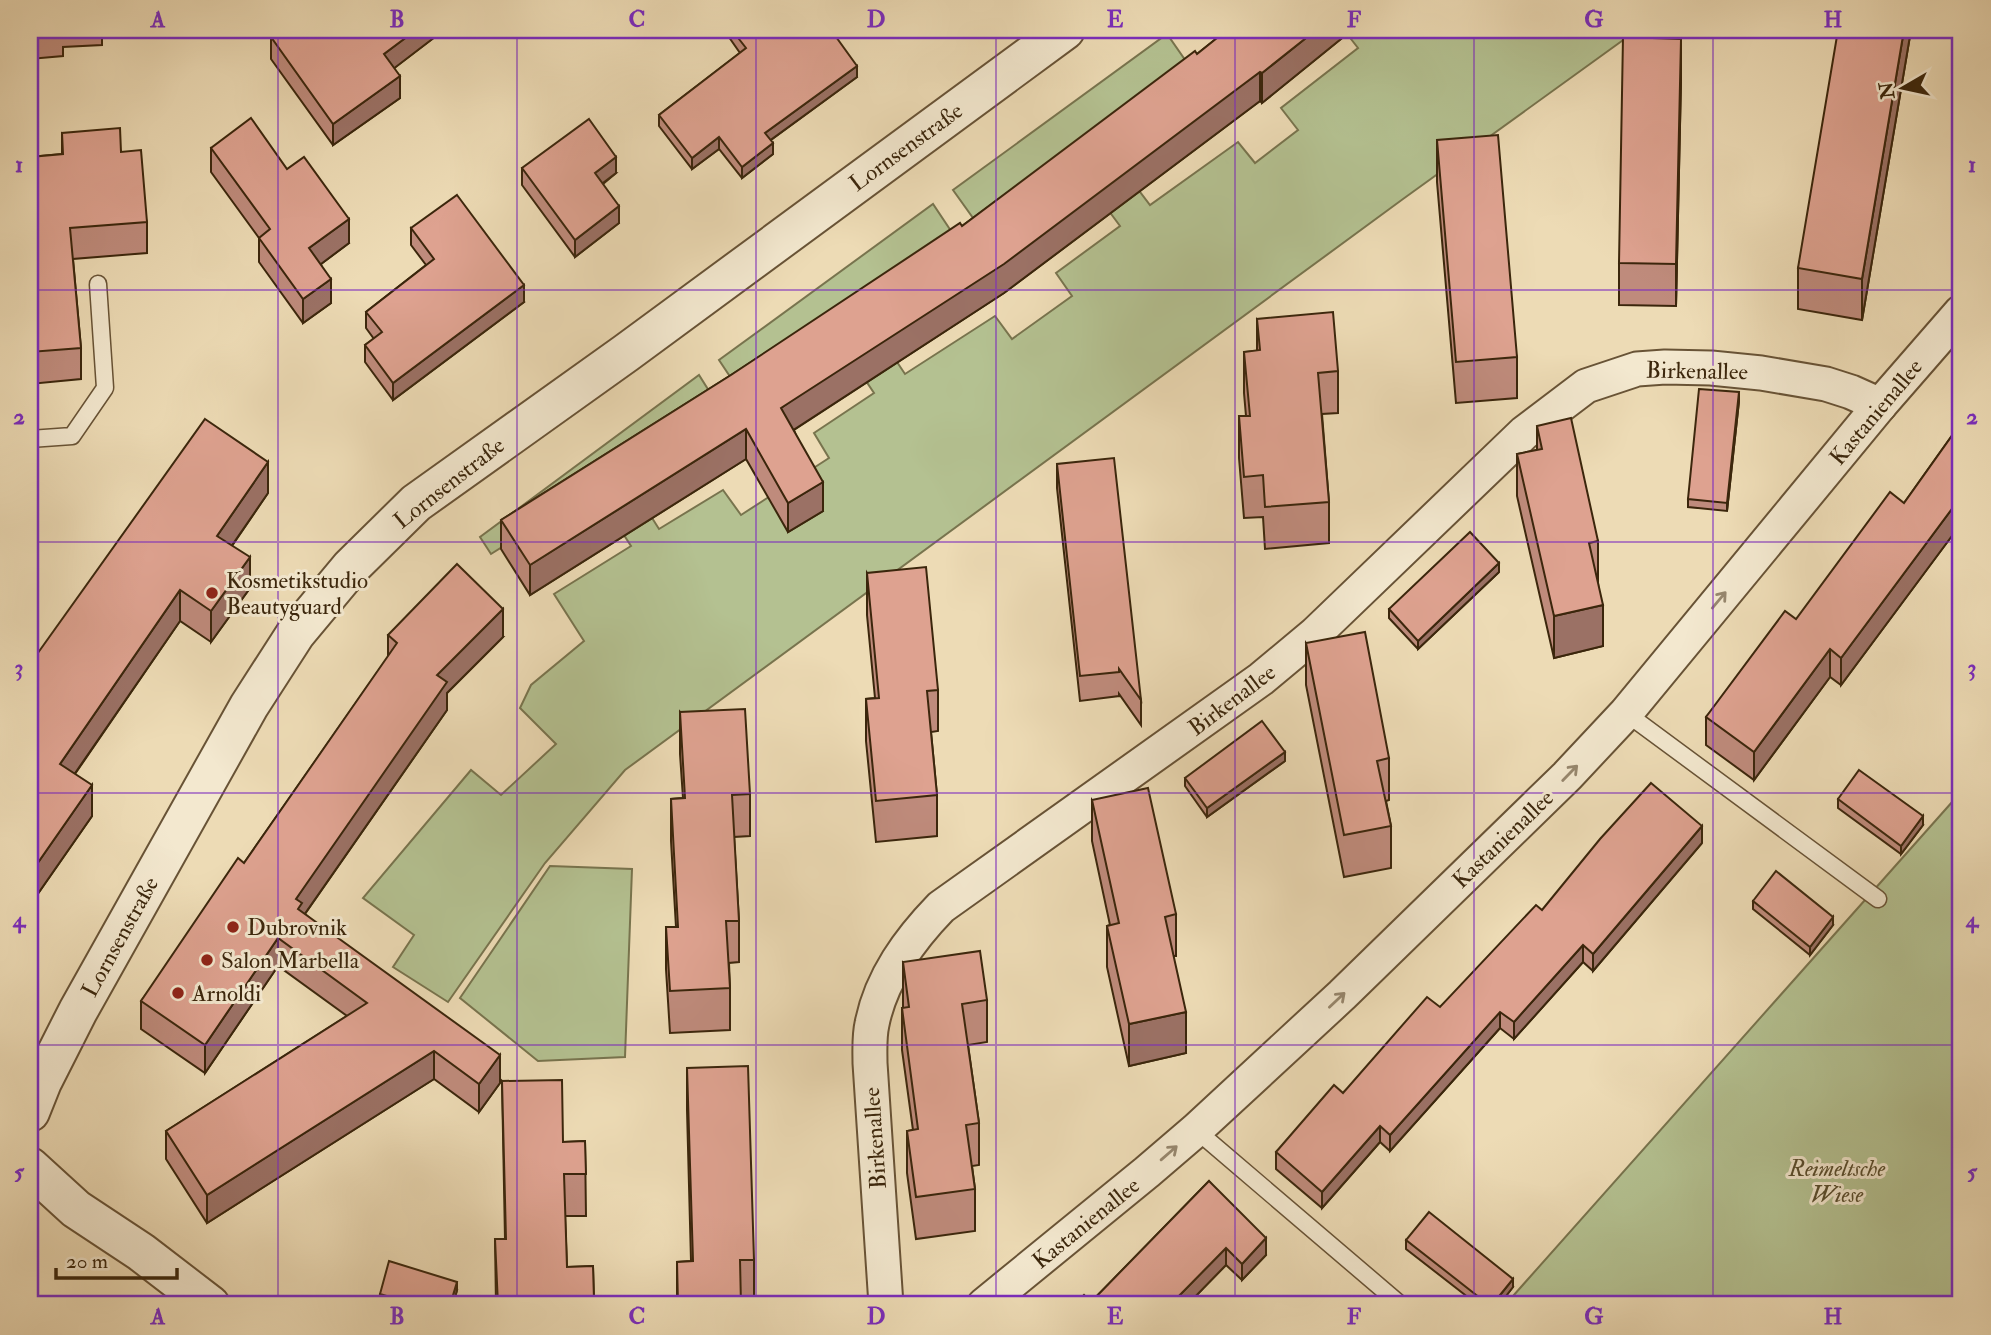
<svg xmlns="http://www.w3.org/2000/svg" width="1991" height="1335" font-family="'IM FELL Double Pica',serif">
<style>
.green{fill:#b4c191;stroke:#78744e;stroke-width:2}
.lines{fill:none;stroke-linecap:round;stroke-linejoin:round}
.service-casing{stroke:#685336;stroke-width:19}
.minor-casing{stroke:#685336;stroke-width:37}
.tertiary-casing{stroke:#685336;stroke-width:42}
.service{stroke:#f3e8cf;stroke-width:16}
.minor{stroke:#f3e8cf;stroke-width:33}
.tertiary{stroke:#f3e8cf;stroke-width:38}
.wall{fill:#bf8b7c;stroke:#3b260c;stroke-width:2}
.shaded-wall{fill:#9b7165;stroke:#3b260c;stroke-width:2}
.building{fill:#dea290;stroke:#3b260c;stroke-width:2}
.oneway{stroke:#97876e}
.grid{fill:none;stroke:#7b2cbf;stroke-width:2;stroke-opacity:0.55}
.poi-dot{fill:#8f2418;stroke:#f3e8cf;stroke-width:2.5}
.labels{text-anchor:middle;dominant-baseline:central;stroke-width:6;stroke-linejoin:round;paint-order:stroke}
.street-label{font-size:23px;fill:#3b260c;stroke:#f3e8cf}
.poi-label{font-size:23px;fill:#3b260c;stroke:#f3e8cf;text-anchor:start}
.park-label{font-size:23px;font-style:italic;fill:#594d2d;stroke:#f3e8cf}
.neatline{fill:none;stroke:#7b2cbf;stroke-width:2.5}
.grid-label{font-size:23px;text-anchor:middle;font-weight:bold;fill:#7b2cbf}
</style>
<rect width="100%" height="100%" fill="#eddbb5"/>
<filter id="stains"><feTurbulence type="fractalNoise" baseFrequency=".00286" numOctaves="4"/><feColorMatrix values="0 0 0 0 .2 0 0 0 0 .09 0 0 0 0 .02 0 0 0 .5 -.17"/></filter>
<radialGradient id="worn" r=".72"><stop offset=".6" stop-color="#630" stop-opacity="0"/><stop offset="1" stop-color="#630" stop-opacity=".3"/></radialGradient>
<g class="green">
<path d="M1344 30H1637L1403 199 625 770 545 863 448 1002 393 967 414 935 363 898 471 770 501 795 556 744 520 708 531 685 584 641 554 594 631 546 594 489 491 554 480 537 699 375 721 410 623 472 659 529 723 490 741 515 829 458 814 433 874 393 835 335 743 396 719 360 933 204 963 249 865 314 905 374 995 316 1012 339 1072 296 1056 273 1120 226 1077 168 986 236 953 190 1167 34 1197 77 1106 147 1150 205 1238 142 1255 163 1298 130 1281 108 1358 48Z"/>
<path d="M1961 792V1305H1505Z"/>
<path d="M550 866 632 869 625 1057 538 1061 460 998Z"/>
</g>
<g class="lines">
<g class="service-casing">
<g id="service">
<path d="M30 439 72 436 105 388 98 284"/>
<path d="M1626 713 1878 899"/>
<path d="M1196 1130 1401 1305"/>
</g>
</g>
<g class="minor-casing">
<g id="minor">
<path d="M886 1305 870 1063C870 1051 869 1037 872 1024 881 978 909 940 941 907L1261 679 1315 634 1524 433 1586 386 1637 369 1665 367 1711 368 1761 373 1826 384 1851 392 1880 405"/>
<path d="M984 1305 1147 1172 1196 1130 1342 995 1567 776 1626 713 1880 405 1961 312"/>
</g>
</g>
<g class="tertiary-casing">
<g id="tertiary">
<path d="M30 1112 42 1082 78 1011 249 706 296 633 351 567 416 503 626 353 1065 30"/>
<path d="M30 1167 76 1209 141 1252 210 1305"/>
</g>
</g>
<use href="#service" class="service"/>
<use href="#minor" class="minor"/>
<use href="#tertiary" class="tertiary"/>
</g>
<g class="wall">
<path d="M30 30H102V45L63 47V56L30 59Z"/>
<path d="M282 30H444L394 68 400 98 333 145 271 59V37Z"/>
<path d="M724 30H831L857 77 771 140 773 154 742 178 719 149 692 169 659 126V115L740 53Z"/>
<path d="M1227 30H1352L1262 103 1260 101 1004 293 794 430 823 511 788 532 746 459 530 595 501 549V520L731 375 962 226 1197 54Z"/>
<path d="M1911 30 1862 320 1798 309V268Z"/>
<path d="M1681 80 1676 306 1619 305V263Z"/>
<path d="M62 133 121 152 147 222V253L73 259 81 348V379L30 384V157L62 154Z"/>
<path d="M1437 140 1517 357V398L1456 403 1437 182Z"/>
<path d="M211 148 287 169 349 243 321 264 331 303 303 323 259 262V238L211 172Z"/>
<path d="M522 168 616 173 603 184 619 223 575 257 522 185Z"/>
<path d="M411 228 524 302 393 400 365 362V345L374 339 366 328V312L426 265 411 245Z"/>
<path d="M1257 319 1338 371V413L1322 414 1329 502V543L1265 549 1263 517 1244 518 1239 458V416H1246L1244 393V352L1257 351Z"/>
<path d="M1739 401 1727 511 1688 507V499Z"/>
<path d="M1961 423V526L1960 525 1841 685 1830 677 1754 780 1706 745V717L1904 503Z"/>
<path d="M1537 426 1598 541V583L1603 646 1554 658 1517 496V454L1537 450Z"/>
<path d="M1057 464 1141 700V725L1119 694V696L1080 701 1057 488Z"/>
<path d="M268 493 232 546 250 588 211 642 180 621 75 774 92 816 30 905V664Z"/>
<path d="M1499 572 1418 649 1389 618V609Z"/>
<path d="M867 573 938 690V731L931 732 937 795V836L876 842 866 741V699L875 698 867 615Z"/>
<path d="M388 635 503 637 447 693V710L305 914 500 1083 479 1112 434 1079 207 1223 166 1159V1131L347 1016 278 966 205 1073 141 1029V1001L244 863 388 657Z"/>
<path d="M1306 643 1389 758V800L1386 801 1391 826V868L1344 877 1306 685Z"/>
<path d="M680 712 750 794V836L734 837 739 921V962L729 963 730 988V1030L670 1033 666 969V927H676L671 841V799L683 798 680 754Z"/>
<path d="M1285 761 1207 817 1185 786V778Z"/>
<path d="M1838 799 1923 825 1901 854 1838 808Z"/>
<path d="M1092 800 1176 914V956H1173L1186 1053 1129 1066 1107 967V926L1110 925 1092 841Z"/>
<path d="M1702 843 1593 971 1583 962 1514 1039 1500 1028 1390 1151 1380 1142 1322 1208 1276 1169V1152L1440 1007 1542 910Z"/>
<path d="M1753 901 1833 925 1810 955 1753 909Z"/>
<path d="M903 962 987 1000V1042L968 1045 979 1123V1165L972 1166 975 1189V1231L916 1239 907 1173V1131L913 1130 902 1050V1008H903Z"/>
<path d="M687 1068 754 1260V1301L741 1302V1305H677V1262L691 1261 687 1110Z"/>
<path d="M502 1081 563 1142 585 1141 586 1216H565L567 1267 593 1266 594 1305H496L495 1239H505Z"/>
<path d="M1209 1181 1266 1255 1242 1280 1226 1265 1187 1305H1074L1091 1302Z"/>
<path d="M1406 1240 1513 1287 1499 1305H1478L1406 1249Z"/>
<path d="M457 1290 453 1305H387L380 1303V1294Z"/>
</g>
<g class="shaded-wall">
<path d="M416 30H444L384 76V54Z"/>
<path d="M1316 30H1352L1262 103V73Z"/>
<path d="M1904 30H1911L1862 320V279Z"/>
<path d="M1681 39V80L1676 306V264Z"/>
<path d="M857 66V77L765 144V133Z"/>
<path d="M1260 72V101L1004 293 781 438V408Z"/>
<path d="M400 76V98L333 145V124Z"/>
<path d="M719 137V149L692 169V158Z"/>
<path d="M773 143V154L742 178V167Z"/>
<path d="M616 157V173L595 189V173Z"/>
<path d="M619 206V223L575 257V240Z"/>
<path d="M349 219V243L309 273V248Z"/>
<path d="M331 279V303L303 323V299Z"/>
<path d="M524 285V302L393 400V383Z"/>
<path d="M1739 392V401L1727 511V503Z"/>
<path d="M746 429V459L530 595V565Z"/>
<path d="M268 462V493L217 567V536Z"/>
<path d="M823 482V511L788 532V503Z"/>
<path d="M1960 498V525L1841 685V658Z"/>
<path d="M250 557V588L211 642V611Z"/>
<path d="M1499 563V572L1418 649V641Z"/>
<path d="M180 590V621L60 795V764Z"/>
<path d="M1603 605V646L1554 658V616Z"/>
<path d="M503 609V637L447 693V710L302 918 298 937 296 899 437 675Z"/>
<path d="M1830 649V677L1754 780V752Z"/>
<path d="M1285 752V761L1207 817V808Z"/>
<path d="M92 785V816L30 905V874Z"/>
<path d="M1923 816V825L1901 854V846Z"/>
<path d="M1702 826V843L1593 971V954Z"/>
<path d="M1833 917V925L1810 955V947Z"/>
<path d="M278 938V966L205 1073V1045Z"/>
<path d="M1583 945V962L1514 1039V1022Z"/>
<path d="M1186 1012V1053L1129 1066V1024Z"/>
<path d="M1500 1012V1028L1390 1151V1135Z"/>
<path d="M434 1051V1079L207 1223V1195Z"/>
<path d="M500 1055V1083L479 1112V1084Z"/>
<path d="M1380 1126V1142L1322 1208V1192Z"/>
<path d="M1266 1238V1255L1242 1280V1264Z"/>
<path d="M1226 1248V1265L1187 1305H1170Z"/>
<path d="M1513 1279V1287L1499 1305H1492Z"/>
<path d="M457 1282V1290L453 1305H450Z"/>
</g>
<g class="building">
<path d="M282 30H416L384 54 400 76 333 124 271 37Z"/>
<path d="M732 30H831L857 66 765 133 773 143 742 167 719 137 692 158 659 115 746 48Z"/>
<path d="M1227 30H1316L1262 73 1260 72 1004 264 781 408 823 482 788 503 746 429 530 565 501 520 731 375 960 223 962 226 1195 51 1197 54Z"/>
<path d="M1838 30H1904L1862 279 1798 268Z"/>
<path d="M1623 37 1681 39 1676 264 1619 263Z"/>
<path d="M251 118 287 169 304 157 349 219 309 248 331 279 303 299 259 238 270 229 211 148Z"/>
<path d="M589 119 616 157 595 173 619 206 575 240 522 168Z"/>
<path d="M120 128 121 152 141 150 147 222 70 228 81 348 30 352V157L63 154 62 133Z"/>
<path d="M1498 135 1517 357 1456 362 1437 140Z"/>
<path d="M457 195 524 285 393 383 365 345 382 332 366 312 434 259 411 228Z"/>
<path d="M1333 312 1338 371 1318 373 1329 502 1265 507 1263 475 1244 477 1239 416H1250L1244 352 1260 350 1257 319Z"/>
<path d="M1699 389 1739 392 1727 503 1688 499Z"/>
<path d="M1571 418 1598 541 1589 543 1603 605 1554 616 1517 454 1542 449 1537 426Z"/>
<path d="M205 419 268 462 217 536 250 557 211 611 180 590 60 764 92 785 30 874V664Z"/>
<path d="M1961 423V499L1960 498 1841 658 1830 649 1754 752 1706 717 1785 611 1796 619 1890 492 1904 503Z"/>
<path d="M1114 458 1141 700 1119 669V672L1080 676 1057 464Z"/>
<path d="M1470 532 1499 563 1418 641 1389 609Z"/>
<path d="M457 564 503 609 437 675 447 682 296 899 302 903 298 909 500 1055 479 1084 434 1051 207 1195 166 1131 367 1003 278 938 205 1045 141 1001 238 858 244 863 397 643 388 635Z"/>
<path d="M926 567 938 690 927 691 937 795 876 801 866 699 879 698 867 573Z"/>
<path d="M1365 632 1389 758 1377 761 1391 826 1344 835 1306 643Z"/>
<path d="M745 709 750 794 732 795 739 921H726L730 988 670 991 666 927H678L671 799 685 798 680 712Z"/>
<path d="M1262 721 1285 752 1207 808 1185 778Z"/>
<path d="M1859 770 1923 816 1901 846 1838 799Z"/>
<path d="M1651 783 1702 826 1593 954 1583 945 1514 1022 1500 1012 1390 1135 1380 1126 1322 1192 1276 1152 1334 1085 1343 1093 1427 997 1440 1007 1536 905 1542 910 1600 839Z"/>
<path d="M1148 788 1176 914 1165 917 1186 1012 1129 1024 1107 926 1119 923 1092 800Z"/>
<path d="M1776 871 1833 917 1810 947 1753 901Z"/>
<path d="M980 951 987 1000 962 1004 979 1123 966 1125 975 1189 916 1197 907 1131 918 1129 902 1008 909 1007 903 962Z"/>
<path d="M748 1066 754 1260H740L741 1305H678L677 1262 693 1261 687 1068Z"/>
<path d="M562 1080 563 1142 585 1141 586 1174H564L567 1267 593 1266 594 1299 572 1301V1305H498L495 1239H506L502 1081Z"/>
<path d="M1209 1181 1266 1238 1242 1264 1226 1248 1170 1305H1074L1084 1295 1091 1302Z"/>
<path d="M1429 1212 1513 1279 1492 1305H1489L1406 1240Z"/>
<path d="M389 1261 457 1282 450 1305H416L380 1294Z"/>
</g>
<defs><path id="oneway-shaft" d="M-6 0H5M1.5-3L5.5 0L1.5 3" fill="none" stroke-width="1.6" stroke-linecap="round" stroke-linejoin="round" transform="scale(1.75)"/></defs>
<g class="oneway">
<use href="#oneway-shaft" transform="translate(1719 600) rotate(-50)"/>
<use href="#oneway-shaft" transform="translate(1570 773) rotate(-46)"/>
<use href="#oneway-shaft" transform="translate(1337 1000) rotate(-43)"/>
<use href="#oneway-shaft" transform="translate(1169 1153) rotate(-41)"/>
</g>
<path class="grid" d="M278 30V1305M517 30V1305M756 30V1305M996 30V1305M1235 30V1305M1474 30V1305M1713 30V1305M30 290H1961M30 542H1961M30 793H1961M30 1045H1961"/>
<g class="poi-dot">
<circle cx="212" cy="593" r="7"/>
<circle cx="233" cy="927" r="7"/>
<circle cx="207" cy="960" r="7"/>
<circle cx="178" cy="993" r="7"/>
</g>
<g class="labels">
<g class="street-label">
<text transform="translate(906 147) rotate(-36)">Lornsenstraße</text>
<text transform="translate(1697 371) rotate(1)">Birkenallee</text>
<text transform="translate(1876 412) rotate(-50)">Kastanienallee</text>
<text transform="translate(449 483) rotate(-38)">Lornsenstraße</text>
<text transform="translate(1232 700) rotate(-37)">Birkenallee</text>
<text transform="translate(1503 839) rotate(-44)">Kastanienallee</text>
<text transform="translate(120 937) rotate(-61)">Lornsenstraße</text>
<text transform="translate(875 1138) rotate(-94)">Birkenallee</text>
<text transform="translate(1086 1223) rotate(-39)">Kastanienallee</text>
</g>
<g class="poi-label">
<text x="226" y="580">Kosmetikstudio<tspan x="226" dy="26">Beautyguard</tspan></text>
<text x="247" y="927">Dubrovnik</text>
<text x="221" y="960">Salon Marbella</text>
<text x="192" y="993">Arnoldi</text>
</g>
<g class="park-label">
<text x="1837" y="1168">Reimeltsche<tspan x="1837" dy="26">Wiese</tspan></text>
</g>
</g>
<rect width="1991" height="1335" fill="none" stroke="#eddbb5" stroke-width="77"/>
<g transform="translate(1903 88) rotate(261)" stroke="#f3e8cf" stroke-width="5" paint-order="stroke">
<path d="M0-5L12 26L0 18L-12 26Z" fill="#3b260c"/>
<text y="-10" font-size="19" font-weight="bold" text-anchor="middle" fill="#3b260c">N</text>
</g>
<path d="M56 1268v10h121v-10" fill="none" stroke="#3b260c" stroke-width="3.5"/>
<text x="66" y="1268" font-size="21" fill="#3b260c" stroke="#f3e8cf" stroke-width="5" paint-order="stroke">20 m</text>
<rect x="38" y="38" width="1914" height="1258" class="neatline"/>
<g class="grid-label">
<text x="158" y="27">A</text>
<text x="397" y="27">B</text>
<text x="637" y="27">C</text>
<text x="876" y="27">D</text>
<text x="1115" y="27">E</text>
<text x="1354" y="27">F</text>
<text x="1594" y="27">G</text>
<text x="1833" y="27">H</text>
<text x="19" y="172">1</text>
<text x="1972" y="172">1</text>
<text x="19" y="424">2</text>
<text x="1972" y="424">2</text>
<text x="19" y="675">3</text>
<text x="1972" y="675">3</text>
<text x="19" y="927">4</text>
<text x="1972" y="927">4</text>
<text x="19" y="1179">5</text>
<text x="1972" y="1179">5</text>
<text x="158" y="1324">A</text>
<text x="397" y="1324">B</text>
<text x="637" y="1324">C</text>
<text x="876" y="1324">D</text>
<text x="1115" y="1324">E</text>
<text x="1354" y="1324">F</text>
<text x="1594" y="1324">G</text>
<text x="1833" y="1324">H</text>
</g>
<rect width="100%" height="100%" filter="url(#stains)"/>
<rect width="100%" height="100%" fill="url(#worn)"/>
</svg>
